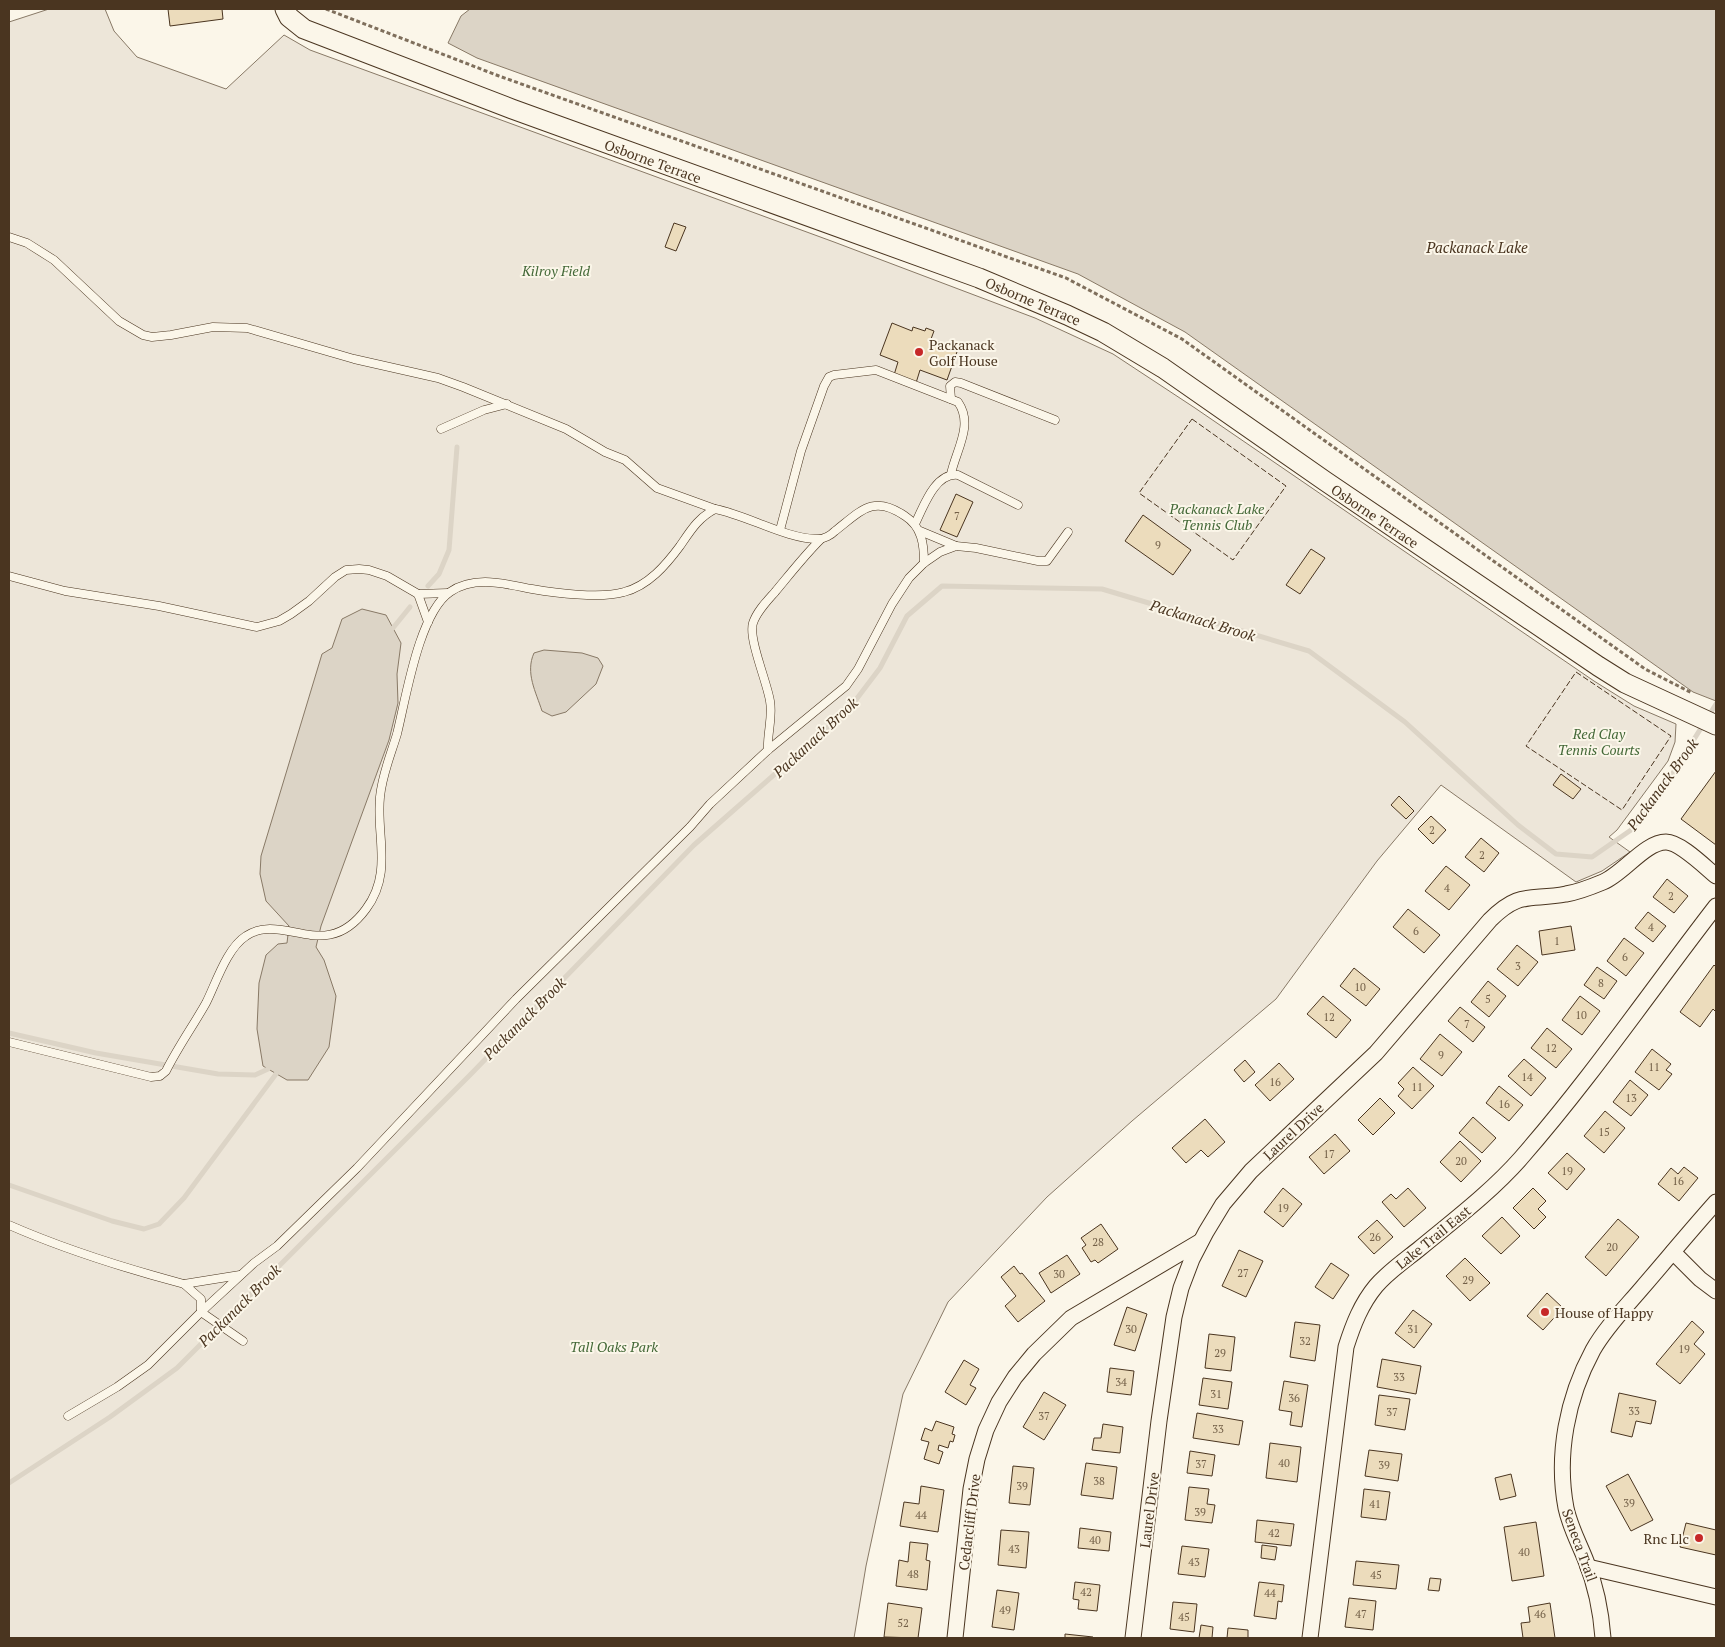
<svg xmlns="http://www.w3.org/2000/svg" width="1725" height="1647" font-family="'PT Serif',serif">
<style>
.green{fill:#ede6d9;stroke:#887966}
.water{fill:#dcd4c6;stroke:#887966}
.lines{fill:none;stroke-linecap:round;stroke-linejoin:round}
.stream{stroke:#dcd4c6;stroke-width:5}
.building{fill:#ecdcbc;stroke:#4a3520}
.service-casing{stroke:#4a3520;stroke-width:9}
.minor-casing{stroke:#4a3520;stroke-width:17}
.tertiary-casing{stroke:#4a3520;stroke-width:21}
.path{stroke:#7f6f5c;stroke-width:3;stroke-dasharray:4 2.5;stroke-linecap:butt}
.service{stroke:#fbf6e9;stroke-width:8}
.minor{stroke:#fbf6e9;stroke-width:15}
.tertiary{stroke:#fbf6e9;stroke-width:19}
.fence{stroke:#4a3520;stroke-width:1;stroke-dasharray:6 2.5;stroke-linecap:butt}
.poi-dot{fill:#c62828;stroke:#fbf6e9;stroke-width:2}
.labels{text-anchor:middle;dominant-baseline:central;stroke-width:4;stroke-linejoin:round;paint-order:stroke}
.number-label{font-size:11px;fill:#725f47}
.street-label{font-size:14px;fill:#4a3520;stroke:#fbf6e9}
.park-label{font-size:14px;font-style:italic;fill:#436837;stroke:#fbf6e9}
.poi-label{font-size:14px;fill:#4a3520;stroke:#fbf6e9;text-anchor:start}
.water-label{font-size:15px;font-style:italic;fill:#4a3520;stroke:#fbf6e9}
</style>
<rect width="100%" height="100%" fill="#fbf6e9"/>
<path class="green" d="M49 9H105L114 31 137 57 226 89 284 35 310 50 834 242 1035 318 1113 354 1195 408 1594 681 1634 706 1676 724 1675 742 1668 761 1617 830 1609 837 1630 852 1602 871 1576 882 1441 785 1377 861 1276 999 1132 1121 1047 1197 948 1302 903 1394 866 1566 854 1638H9V22Z"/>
<g class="water">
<path d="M470 9H1716V701L1693 692 1185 332 1078 274 477 58 448 43 461 16Z"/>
<path d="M362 609 386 615 401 643 397 674 398 703 389 740 321 926 316 947 324 960 336 996 329 1047 308 1080H287L263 1066 257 1029 259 983 266 955 278 944 287 943 289 926 266 901 260 874 261 856 322 654 332 648 342 619Z"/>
<path d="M544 650 582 653 598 658 603 666 596 684 566 712 552 716 542 711C536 692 525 673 534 653Z"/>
</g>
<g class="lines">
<g class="stream">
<path d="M428 586 439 574 449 550 457 447"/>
<path d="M393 628 410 607"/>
<path d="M9 1033 96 1053 218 1074 255 1075 268 1069"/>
<path d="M9 1185 112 1221 144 1229 159 1224 184 1198 276 1074"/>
<path d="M9 1483 110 1417 177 1368 470 1075 694 845 849 709 880 668 907 616 942 586 1102 589 1309 651 1405 722 1518 825 1556 854 1592 857 1631 830 1673 773 1716 704"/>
</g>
</g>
<g class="building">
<path d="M168 9H222L223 19 170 26Z"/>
<path d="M674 223 686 227 676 251 665 247Z"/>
<path d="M892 323 912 331 913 327 925 331 926 328 934 331 931 339 958 349 947 380 920 370 916 383 894 375 898 362 880 355Z"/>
<path d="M956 494 973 502 957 537 940 530Z"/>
<path d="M1143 515 1191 550 1173 575 1125 541Z"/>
<path d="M1311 549 1325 558 1300 594 1286 585Z"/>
<path d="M1716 771V845L1681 819Z"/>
<path d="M1561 774 1581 789 1573 799 1553 785Z"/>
<path d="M1399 796 1414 811 1406 819 1391 805Z"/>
<path d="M1431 816 1446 830 1433 844 1418 829Z"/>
<path d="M1481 838 1499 853 1484 872 1465 857Z"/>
<path d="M1446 866 1470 885 1449 910 1425 891Z"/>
<path d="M1667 879 1688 896 1674 913 1653 897Z"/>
<path d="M1408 909 1440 935 1424 953 1393 927Z"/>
<path d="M1648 912 1666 926 1653 942 1635 928Z"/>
<path d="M1571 926 1575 950 1542 955 1539 931Z"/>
<path d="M1624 938 1644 953 1626 976 1607 961Z"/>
<path d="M1517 945 1538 962 1518 986 1497 969Z"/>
<path d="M1714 965 1716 967V1012L1713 1009 1700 1027 1680 1012Z"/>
<path d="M1597 967 1617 981 1604 999 1584 985Z"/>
<path d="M1354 968 1380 989 1366 1006 1340 986Z"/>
<path d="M1488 981 1506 996 1489 1017 1471 1002Z"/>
<path d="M1323 996 1351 1020 1336 1038 1307 1014Z"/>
<path d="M1580 996 1600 1011 1582 1035 1562 1020Z"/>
<path d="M1460 1007 1485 1027 1473 1042 1448 1021Z"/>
<path d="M1547 1028 1572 1049 1556 1068 1531 1048Z"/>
<path d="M1440 1034 1462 1052 1442 1076 1420 1059Z"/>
<path d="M1652 1049 1671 1064 1666 1070 1672 1074 1659 1090 1635 1072Z"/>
<path d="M1524 1059 1546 1078 1531 1096 1508 1076Z"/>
<path d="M1245 1060 1255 1072 1244 1082 1234 1070Z"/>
<path d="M1279 1063 1294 1079 1270 1101 1255 1085Z"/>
<path d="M1413 1067 1434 1086 1412 1109 1398 1096 1404 1089 1398 1083Z"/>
<path d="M1630 1080 1648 1095 1631 1116 1613 1102Z"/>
<path d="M1499 1086 1523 1105 1509 1121 1486 1103Z"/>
<path d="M1380 1098 1395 1113 1373 1135 1358 1120Z"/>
<path d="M1605 1111 1625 1128 1604 1153 1584 1136Z"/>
<path d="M1473 1117 1496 1138 1482 1153 1459 1133Z"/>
<path d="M1205 1119 1225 1142 1208 1157 1201 1150 1186 1163 1172 1148Z"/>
<path d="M1335 1134 1350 1151 1324 1174 1309 1157Z"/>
<path d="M1460 1141 1481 1161 1461 1182 1440 1162Z"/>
<path d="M1567 1153 1585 1169 1567 1190 1548 1173Z"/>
<path d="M1684 1167 1698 1178 1679 1201 1658 1184 1671 1168 1678 1174Z"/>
<path d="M1283 1188 1302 1204 1283 1227 1264 1212Z"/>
<path d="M1408 1188 1426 1208 1404 1227 1382 1202 1391 1194 1396 1199Z"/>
<path d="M1533 1188 1546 1201 1538 1209 1546 1217 1534 1229 1513 1208Z"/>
<path d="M1502 1217 1520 1236 1501 1254 1482 1236Z"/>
<path d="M1618 1219 1639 1237 1606 1276 1585 1257Z"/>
<path d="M1377 1220 1393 1237 1374 1254 1358 1237Z"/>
<path d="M1101 1224 1118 1249 1098 1263 1095 1260 1091 1262 1082 1248 1086 1245 1081 1238Z"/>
<path d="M1239 1250 1263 1261 1246 1297 1222 1286Z"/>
<path d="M1067 1255 1080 1274 1051 1293 1039 1273Z"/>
<path d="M1465 1258 1490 1283 1470 1301 1446 1276Z"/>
<path d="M1331 1263 1349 1275 1333 1299 1315 1287Z"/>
<path d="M1014 1266 1020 1274 1022 1273 1045 1301 1018 1322 1005 1306 1016 1296 1001 1277Z"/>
<path d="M1547 1293 1563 1308 1543 1330 1527 1316Z"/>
<path d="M1127 1307 1147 1314 1135 1351 1114 1345Z"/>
<path d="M1413 1310 1432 1324 1414 1348 1395 1333Z"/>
<path d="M1692 1321 1704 1332 1694 1344 1705 1354 1680 1384 1656 1364Z"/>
<path d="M1295 1322 1320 1325 1315 1361 1290 1357Z"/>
<path d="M1209 1334 1235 1337 1231 1371 1205 1368Z"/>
<path d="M1382 1359 1421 1366 1416 1394 1377 1387Z"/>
<path d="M964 1360 979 1369 970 1385 976 1388 966 1405 945 1392Z"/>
<path d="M1110 1368 1134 1371 1131 1395 1107 1392Z"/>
<path d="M1203 1378 1232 1382 1228 1409 1199 1405Z"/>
<path d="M1284 1381 1308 1385 1302 1427 1290 1425 1292 1412 1279 1410Z"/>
<path d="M1044 1392 1066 1405 1044 1440 1023 1427Z"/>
<path d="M1619 1393 1656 1401 1651 1424 1636 1421 1632 1437 1611 1432Z"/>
<path d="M1379 1395 1410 1399 1405 1430 1375 1425Z"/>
<path d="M1197 1413 1243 1421 1239 1445 1193 1438Z"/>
<path d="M936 1421 954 1427 952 1434 955 1435 953 1442 950 1441 948 1448 939 1445 938 1450 943 1452 939 1464 924 1459 929 1442 921 1440 925 1428 932 1431Z"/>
<path d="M1103 1424 1123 1427 1120 1453 1092 1450 1094 1438H1101Z"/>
<path d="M1270 1443 1301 1447 1297 1482 1266 1478Z"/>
<path d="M1369 1450 1402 1454 1398 1481 1365 1476Z"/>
<path d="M1190 1451 1215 1455 1212 1476 1187 1473Z"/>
<path d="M1086 1463 1117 1467 1113 1499 1081 1495Z"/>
<path d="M1013 1466 1034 1468 1030 1505 1009 1503Z"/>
<path d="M1511 1474 1516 1496 1500 1500 1495 1478Z"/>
<path d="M1628 1474 1653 1520 1631 1531 1606 1486Z"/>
<path d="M921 1486 944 1490 938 1532 900 1526 904 1502 919 1504Z"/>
<path d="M1189 1487 1209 1489 1207 1504 1215 1505 1212 1523 1185 1520Z"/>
<path d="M1364 1489 1390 1492 1386 1520 1361 1517Z"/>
<path d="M1257 1520 1294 1524 1291 1546 1255 1542Z"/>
<path d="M1536 1522 1544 1576 1512 1581 1504 1527Z"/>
<path d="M1686 1523 1716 1530V1555L1680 1547Z"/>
<path d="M1080 1528 1111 1532 1109 1551 1078 1548Z"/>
<path d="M1001 1530 1029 1532 1026 1568 998 1565Z"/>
<path d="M910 1542 928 1544 926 1560 930 1561 927 1590 896 1586 899 1560 908 1562Z"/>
<path d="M1262 1545 1277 1547 1275 1560 1261 1558Z"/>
<path d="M1182 1546 1209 1549 1205 1577 1178 1574Z"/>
<path d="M1356 1561 1399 1565 1396 1589 1353 1585Z"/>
<path d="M1430 1578 1441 1579 1439 1591 1428 1590Z"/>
<path d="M1075 1582 1100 1585 1097 1611 1078 1609 1079 1600 1073 1599Z"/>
<path d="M1259 1582 1284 1585 1282 1602 1278 1601 1276 1619 1254 1616Z"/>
<path d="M997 1590 1019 1593 1014 1630 992 1627Z"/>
<path d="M1349 1598 1376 1601 1373 1630 1345 1627Z"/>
<path d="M1173 1602 1197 1604 1194 1632 1170 1629Z"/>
<path d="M888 1603 922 1608 918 1638 884 1637Z"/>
<path d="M1550 1603 1555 1638H1523L1521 1623 1530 1622 1528 1607Z"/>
<path d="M1201 1625 1213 1627 1212 1638H1199Z"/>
<path d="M1228 1628 1248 1630V1638H1227Z"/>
<path d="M1065 1634 1093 1637V1638H1065Z"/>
</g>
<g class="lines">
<g class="service-casing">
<g id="service">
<path d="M9 237 27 243 54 260 119 321 143 335 152 337 171 335 213 327 247 328 354 359 438 378 463 387 566 429 605 452 625 460 657 488 715 509"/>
<path d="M951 399 950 386 955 382 961 383 1055 420"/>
<path d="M441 429 484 410 507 404"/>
<path d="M915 524C923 508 935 472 958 475L1018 505"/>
<path d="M780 530 801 451 824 386 829 377 834 375 876 370 958 402C974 425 956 450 951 474"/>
<path d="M920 531 956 546"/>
<path d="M9 576 65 591 159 606 257 627 279 621 291 614 309 601 335 577 346 570 359 569 369 570 387 576 418 594 428 622"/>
<path d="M418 594 448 593"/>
<path d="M768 750C767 733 773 718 770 701 767 682 748 638 753 623 757 611 767 601 775 592 790 574 804 556 820 540"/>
<path d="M9 1042 151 1077 160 1076 166 1071C178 1047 193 1026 206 1003 216 983 227 948 246 936 283 911 325 965 366 909 393 873 376 836 380 797 382 775 391 754 397 734 406 698 419 613 450 592 475 575 505 584 532 589 555 593 601 599 624 592 648 586 666 565 680 546 691 530 698 518 715 509 747 515 786 539 818 539 824 539 831 535 835 531 861 511 873 494 905 516 922 527 924 544 924 563"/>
<path d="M9 1225C66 1250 124 1268 184 1284"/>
<path d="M240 1275 184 1284 201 1299V1312L243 1341"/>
<path d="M68 1416 117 1387 148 1365 201 1312 254 1263 277 1246 357 1168 516 999 690 827 710 804 768 750 846 686 858 669 892 604 909 578 924 563 940 552 956 546 976 548 1038 561H1047L1068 532"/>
</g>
</g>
<g class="minor-casing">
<g id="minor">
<path d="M1673 1252 1700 1279 1716 1291"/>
<path d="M1588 1567 1716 1597"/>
<path d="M955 1638 971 1489 977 1459 986 1430 999 1402 1015 1377 1034 1354 1071 1318 1201 1241"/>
<path d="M1133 1638 1159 1421 1174 1317 1181 1288 1192 1259 1206 1232 1223 1204 1251 1171 1376 1053 1490 920C1520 890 1530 901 1566 894 1579 892 1591 887 1603 882 1623 874 1645 842 1666 842 1680 842 1705 867 1716 876"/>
<path d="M1310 1638 1346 1347C1353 1325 1361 1304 1376 1286 1388 1272 1404 1261 1419 1249 1454 1220 1491 1192 1521 1158 1591 1078 1651 990 1716 906"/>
<path d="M1603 1638C1601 1611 1596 1586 1586 1561 1579 1543 1570 1527 1566 1508 1556 1455 1567 1398 1593 1350 1606 1327 1625 1308 1642 1288 1667 1259 1691 1230 1716 1202"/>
</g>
</g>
<g class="tertiary-casing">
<path id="tertiary" d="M285 9 289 17 304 29 512 109 979 278 1067 315 1103 332 1163 368 1325 481 1598 666 1625 683 1716 725"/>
</g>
<path class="path" d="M326 9 499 76 1066 278 1182 339 1645 669 1692 693"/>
<use href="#service" class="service"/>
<use href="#minor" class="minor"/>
<use href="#tertiary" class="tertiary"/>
<g class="fence">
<path d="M1192 419 1286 486 1233 560 1139 493Z"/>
<path d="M1576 672 1671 736 1622 810 1526 746Z"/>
</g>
</g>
<g class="poi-dot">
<circle cx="919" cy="352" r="5"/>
<circle cx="1545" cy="1312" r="5"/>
<circle cx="1699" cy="1538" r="5"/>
</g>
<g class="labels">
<g class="number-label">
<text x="957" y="516">7</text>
<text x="1158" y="545">9</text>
<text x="1432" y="830">2</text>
<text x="1482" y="855">2</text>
<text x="1447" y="888">4</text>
<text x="1671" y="896">2</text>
<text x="1651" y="927">4</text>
<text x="1416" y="931">6</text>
<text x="1557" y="941">1</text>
<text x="1625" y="957">6</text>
<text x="1518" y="966">3</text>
<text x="1601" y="983">8</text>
<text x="1360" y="987">10</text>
<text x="1488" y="999">5</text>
<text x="1581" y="1015">10</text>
<text x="1329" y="1017">12</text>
<text x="1467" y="1024">7</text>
<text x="1551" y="1048">12</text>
<text x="1441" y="1055">9</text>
<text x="1654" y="1067">11</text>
<text x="1527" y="1077">14</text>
<text x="1275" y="1082">16</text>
<text x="1417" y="1087">11</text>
<text x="1631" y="1098">13</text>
<text x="1504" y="1104">16</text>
<text x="1604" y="1132">15</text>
<text x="1329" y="1154">17</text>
<text x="1461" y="1161">20</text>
<text x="1567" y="1171">19</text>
<text x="1678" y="1181">16</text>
<text x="1283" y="1208">19</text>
<text x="1375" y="1237">26</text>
<text x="1098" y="1242">28</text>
<text x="1612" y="1247">20</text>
<text x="1243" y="1273">27</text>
<text x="1059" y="1274">30</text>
<text x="1468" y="1280">29</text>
<text x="1131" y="1329">30</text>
<text x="1413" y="1329">31</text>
<text x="1305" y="1341">32</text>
<text x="1684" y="1349">19</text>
<text x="1220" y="1353">29</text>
<text x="1399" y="1377">33</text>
<text x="1121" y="1382">34</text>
<text x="1216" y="1394">31</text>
<text x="1294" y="1398">36</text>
<text x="1634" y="1411">33</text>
<text x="1392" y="1412">37</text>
<text x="1044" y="1416">37</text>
<text x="1218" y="1429">33</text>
<text x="1284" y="1463">40</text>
<text x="1201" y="1464">37</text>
<text x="1384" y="1465">39</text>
<text x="1099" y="1481">38</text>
<text x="1022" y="1486">39</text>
<text x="1629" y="1503">39</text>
<text x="1375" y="1504">41</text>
<text x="1200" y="1512">39</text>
<text x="921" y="1515">44</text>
<text x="1274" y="1533">42</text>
<text x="1095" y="1540">40</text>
<text x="1014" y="1549">43</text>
<text x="1524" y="1552">40</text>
<text x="1194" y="1562">43</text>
<text x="913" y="1574">48</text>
<text x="1376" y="1575">45</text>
<text x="1086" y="1592">42</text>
<text x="1270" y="1593">44</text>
<text x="1005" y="1610">49</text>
<text x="1361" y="1614">47</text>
<text x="1540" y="1614">46</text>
<text x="1184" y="1617">45</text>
<text x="903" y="1623">52</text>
</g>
<g class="street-label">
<text transform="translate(653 161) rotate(20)">Osborne Terrace</text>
<text transform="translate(1033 301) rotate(23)">Osborne Terrace</text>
<text transform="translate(1375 516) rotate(34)">Osborne Terrace</text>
<text transform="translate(1293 1131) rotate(-43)">Laurel Drive</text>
<text transform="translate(1433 1237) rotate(-39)">Lake Trail East</text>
<text transform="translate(1149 1510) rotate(-83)">Laurel Drive</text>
<text transform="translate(969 1522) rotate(-83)">Cedarcliff Drive</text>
<text transform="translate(1580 1545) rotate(70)">Seneca Trail</text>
</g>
<g class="park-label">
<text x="556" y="270">Kilroy Field</text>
<text x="1217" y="508">Packanack Lake<tspan x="1217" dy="16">Tennis Club</tspan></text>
<text x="1599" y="733">Red Clay<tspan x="1599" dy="16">Tennis Courts</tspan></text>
<text x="614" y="1346">Tall Oaks Park</text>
</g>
<g class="poi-label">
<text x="929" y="344">Packanack<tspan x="929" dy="16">Golf House</tspan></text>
<text x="1555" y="1312">House of Happy</text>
<text x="1689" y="1538" text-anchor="end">Rnc Llc</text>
</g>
<g class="water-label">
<text x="1477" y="247">Packanack Lake</text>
<text transform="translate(1203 620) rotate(17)">Packanack Brook</text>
<text transform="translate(815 737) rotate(-43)">Packanack Brook</text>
<text transform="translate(1662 784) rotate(-54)">Packanack Brook</text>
<text transform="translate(524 1018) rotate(-45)">Packanack Brook</text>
<text transform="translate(239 1305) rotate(-45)">Packanack Brook</text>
</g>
</g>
<rect width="1725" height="1647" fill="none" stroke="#4a3520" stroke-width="20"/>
</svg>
